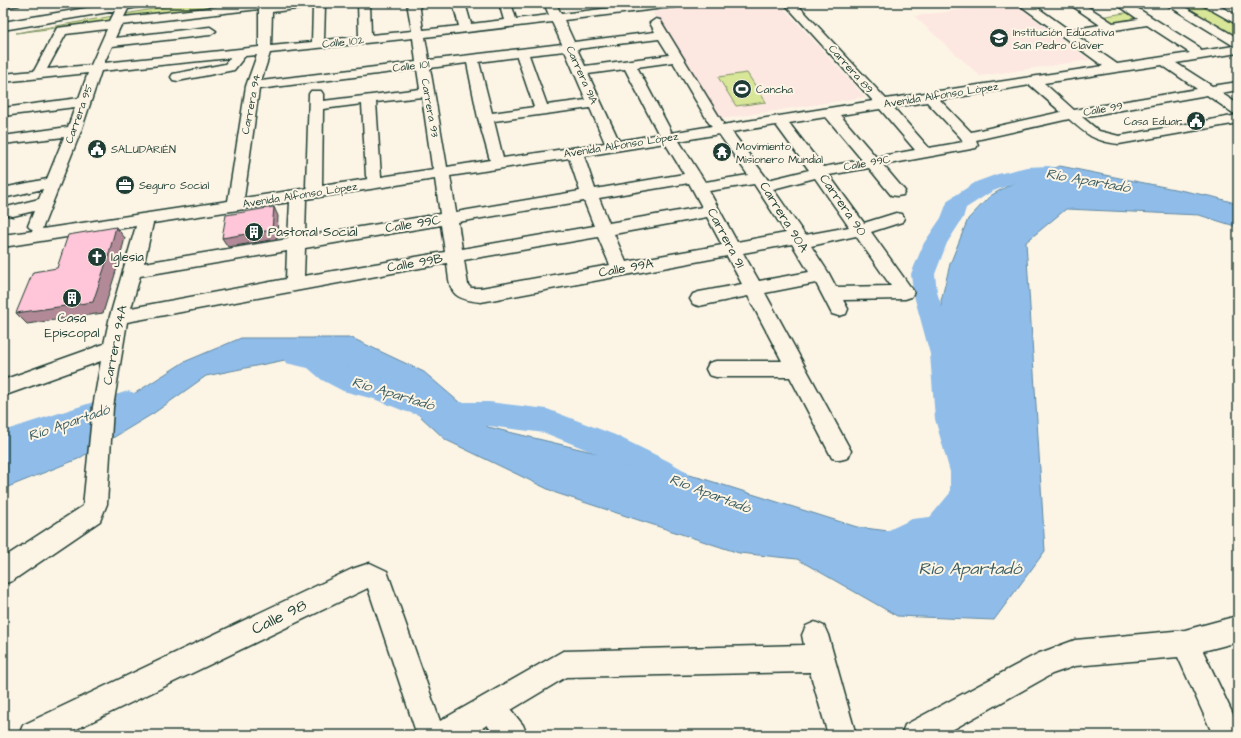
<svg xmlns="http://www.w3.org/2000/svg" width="1241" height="738" font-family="'Architects Daughter',sans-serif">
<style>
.built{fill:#fde7e1}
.green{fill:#d8e698;stroke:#7c9266}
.water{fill:#8fbce9;stroke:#6289a1}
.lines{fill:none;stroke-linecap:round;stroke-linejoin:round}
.river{fill:#8fbce9;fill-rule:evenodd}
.minor-casing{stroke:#1f3d34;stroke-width:3}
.minor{fill:#fcf5e5;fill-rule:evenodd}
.shaded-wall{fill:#b28a97;stroke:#1f3d34}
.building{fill:#ffc5d8;stroke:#1f3d34}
.labels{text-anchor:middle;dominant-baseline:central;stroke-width:4;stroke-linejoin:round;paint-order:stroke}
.far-poi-label{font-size:11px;fill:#1f3d34;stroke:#fcf5e5;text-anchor:start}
.far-street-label{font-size:11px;fill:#1f3d34;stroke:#fcf5e5}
.street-label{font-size:13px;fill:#1f3d34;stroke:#fcf5e5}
.poi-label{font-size:13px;fill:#1f3d34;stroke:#fcf5e5;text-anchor:start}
.water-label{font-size:14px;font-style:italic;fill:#3b5d61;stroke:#fcf5e5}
.near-street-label{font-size:16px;fill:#1f3d34;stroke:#fcf5e5}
.near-water-label{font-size:17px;font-style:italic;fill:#3b5d61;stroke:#fcf5e5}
</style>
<rect width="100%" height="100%" fill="#fcf5e5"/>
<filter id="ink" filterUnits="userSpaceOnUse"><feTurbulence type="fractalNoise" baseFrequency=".025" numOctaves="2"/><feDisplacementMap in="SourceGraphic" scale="8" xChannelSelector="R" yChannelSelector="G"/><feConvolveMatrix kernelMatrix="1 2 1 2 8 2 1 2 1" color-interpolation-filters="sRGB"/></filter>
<g filter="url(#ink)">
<g class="built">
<path d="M724 3H779L865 97 721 119 652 12Z"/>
<path d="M1013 3 1090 60 980 76 914 16Z"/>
</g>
<g class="green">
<path d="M186 3H212L211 9 122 20 125 14Z"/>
<path d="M1175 3H1202L1238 23V37L1235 38Z"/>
<path d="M1131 12 1144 21 1112 25 1100 17Z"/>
<path d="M113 16 111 21 16 33Z"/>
<path d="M747 73 766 102 736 106 718 77Z"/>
</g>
<path class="water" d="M1060 166 1214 197 1238 204V227L1199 215 1066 209 1026 242 1045 551 994 620 897 616 797 559 739 553 556 493 446 440 381 380 285 360 206 376 154 413 78 459 3 489V454L70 430 110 409 184 362 241 338H352L424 372 488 427 701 478 857 527 912 534 938 531 951 516 965 472 945 373 941 301 950 264 968 219 990 196 1018 180Z"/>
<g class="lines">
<g class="river">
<path d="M1048 166 1085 173 1089 178 1085 183 1078 184 1043 178 1019 181 991 192 966 208 963 218 947 243 935 274 937 292 956 354 963 419 980 472 981 498 976 508 949 542 938 546 916 549 882 566 870 561 866 550 870 539 912 519 930 517 950 493V472L935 419 930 354 913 292 911 274 924 243 941 218 948 200 976 182 998 174 1027 167Z"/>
<path d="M295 346 315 348 324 351 342 364 359 373 379 378 409 390 459 402H489L547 409 615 435 668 461 687 472 691 482 687 492 676 496 665 492 646 479 595 453 545 433 489 426H459L404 411 374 399 343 391 322 380 308 368 286 363 282 356 286 349Z"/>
<path d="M128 391 138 394 142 402 138 410 27 447 3 458V431Z"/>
</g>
<g class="minor-casing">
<g id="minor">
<path d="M3 3H21L19 5 3 8Z"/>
<path d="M116 3H149L147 5 128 9 124 17 253 3H272V5L327 3 325 6 324 40 359 37 358 3H370L371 35 412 31 407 3H419L423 30 459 26 453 3H465L471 24 504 20 499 3H511L516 19 549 15 544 3H556L561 14 652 3H688L682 6 564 20 574 42 655 32 650 23 656 19 660 20 723 123 722 125 873 101 784 3H796L886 99 1103 66 1017 3H1031L1069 30 1100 25 1068 3H1082L1113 23 1138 19 1115 3H1129L1199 47 1201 51 1234 46 1164 3H1178L1238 38V53L1176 63 1212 86 1238 82V90L1221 93 1238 104V114L1233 113 1207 95 1082 117 1099 131 1119 136 1238 115V123L1119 144C1094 141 1087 135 1069 119L976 140 978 145 976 148 971 149 883 165 905 191 903 195 897 196 891 195 869 168 829 175 864 223 896 213 902 214 904 218 902 222 871 232 914 292 911 297 905 299 843 300 848 309 846 314 839 316 832 314 816 283 765 293 851 451 848 458 840 460 832 458 790 377H716L709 375 706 369 709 363 716 361H782L748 296 699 306 693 304 690 299 693 294 699 292 742 284 727 256 481 302C450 299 450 291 447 263L127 322 113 407 107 504 100 521 12 581 3 584V558L83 506 93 407 101 361 3 396V380L104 344 110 316 136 226 3 247V235L33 231 28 226 34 211 13 216 7 215 5 211 7 207 39 199 43 189 3 198V188L47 179 64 137 3 144V136L68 127 75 107 3 116V108L79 98 88 73 3 82V74L34 71 57 28 110 21 115 11 3 30V22ZM313 7 312 42 271 46 272 12ZM259 9V47L104 63 112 46 210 35 216 31 210 27 115 38 121 25ZM552 22 562 44 429 60 425 37ZM1147 25 1190 53 1117 64 1077 36ZM107 29 91 65 47 69 66 34ZM413 38 416 62 261 81 270 53ZM659 39 669 55 585 66 577 49ZM565 51 586 100 547 105 529 55ZM257 55 246 86 228 201 42 229 81 131 101 71 230 58 225 64 173 74 171 77 173 80 178 81 234 70 245 56ZM517 57 534 107 492 113 479 62ZM673 62 709 123 712 126 670 133 671 131 637 67ZM467 63 478 118 490 160 447 167 430 68ZM1162 65 1197 89 1074 110 1044 83ZM417 69 420 89 323 101V94L321 91H311L309 94 306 186 308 188 244 198 259 89ZM625 69 657 131 660 134 619 141 588 74ZM1030 85 1061 112 971 132 940 100ZM422 97 432 166 434 169 381 177 376 102ZM927 102 961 138 963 142 929 148 893 107ZM362 104 366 176 368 179 322 186 323 109ZM590 108 605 143 503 158 494 121ZM880 109 915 150 876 157 840 115ZM826 117 862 160 823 167 789 123ZM776 125 809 170 768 180 732 132ZM719 134 748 175 705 182 679 141ZM665 143 684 174 595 189 584 156ZM569 158 580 191 456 212 450 176ZM815 178 849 227 805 235 773 189ZM435 179 440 214 305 236 306 199ZM689 183 702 207 609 223 599 198ZM754 184 786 233 737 242 709 191ZM584 201 594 226 462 249 458 222ZM290 202 288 239 144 263 153 223ZM707 217 722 245 626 262 614 234ZM441 225 445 252 304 276 305 248ZM856 236 891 286 836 287 828 272 811 246ZM598 237 610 265 481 288H471L468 285 464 260ZM792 244 809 272 759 281 743 253ZM287 251 286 279 131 308 140 276Z"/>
<path d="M1199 3H1214L1238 16V25Z"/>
<path d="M370 563 387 571 440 721 563 651 804 645 802 635 806 626 815 622 824 626 828 635 856 735H828L810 672 566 677 511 710 523 725 527 735H495L487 725 471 735H417L368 588 64 735H19L23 725 352 569Z"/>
<path d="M1237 616 1238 642 1203 651 1238 725V735H1213L1178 657 1075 666 1052 674 943 735H901L905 725 1037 654 1075 640 1185 630Z"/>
</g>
</g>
<use href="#minor" class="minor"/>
</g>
<g class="shaded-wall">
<path d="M274 207 278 216 277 239 228 247 222 238Z"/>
<path d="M116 227 125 238 117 268 103 313 27 324 16 313Z"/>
</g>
<g class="building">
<path d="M274 207 272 230 222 238 226 215Z"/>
<path d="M116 227 108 257 93 302 16 313 33 272 57 268 68 235Z"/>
</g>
</g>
<defs>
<g id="school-disc" transform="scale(1)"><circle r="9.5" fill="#1f3d34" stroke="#fcf5e5"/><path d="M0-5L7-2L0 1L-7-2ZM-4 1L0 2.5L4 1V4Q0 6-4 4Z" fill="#fff"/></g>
<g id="stadium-disc" transform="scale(1)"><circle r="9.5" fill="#1f3d34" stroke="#fcf5e5"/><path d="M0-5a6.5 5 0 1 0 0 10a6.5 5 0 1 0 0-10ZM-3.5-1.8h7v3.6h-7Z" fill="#fff"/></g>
<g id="civic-disc" transform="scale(1)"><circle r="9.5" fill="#1f3d34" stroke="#fcf5e5"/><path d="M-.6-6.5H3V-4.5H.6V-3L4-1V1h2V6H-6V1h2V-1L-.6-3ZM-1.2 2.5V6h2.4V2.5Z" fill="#fff"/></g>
<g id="temple-disc" transform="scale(1)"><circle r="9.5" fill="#1f3d34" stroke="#fcf5e5"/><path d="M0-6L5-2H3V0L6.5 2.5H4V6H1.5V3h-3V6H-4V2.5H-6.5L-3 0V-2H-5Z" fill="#fff"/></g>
<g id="office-disc" transform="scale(1)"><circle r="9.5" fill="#1f3d34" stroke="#fcf5e5"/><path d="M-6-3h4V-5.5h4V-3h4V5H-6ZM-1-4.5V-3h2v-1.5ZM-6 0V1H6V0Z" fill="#fff"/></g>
<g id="building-disc" transform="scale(1)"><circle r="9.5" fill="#1f3d34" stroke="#fcf5e5"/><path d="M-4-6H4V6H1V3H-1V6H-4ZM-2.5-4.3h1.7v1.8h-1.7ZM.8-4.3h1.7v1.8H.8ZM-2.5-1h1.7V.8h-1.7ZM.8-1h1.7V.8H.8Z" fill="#fff"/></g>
<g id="church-disc" transform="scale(1)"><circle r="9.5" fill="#1f3d34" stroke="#fcf5e5"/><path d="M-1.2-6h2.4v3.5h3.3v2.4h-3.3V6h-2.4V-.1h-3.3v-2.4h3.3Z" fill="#fff"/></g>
</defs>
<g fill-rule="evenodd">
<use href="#school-disc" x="999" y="38"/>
<use href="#stadium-disc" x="742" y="89"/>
<use href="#civic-disc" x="1196" y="121"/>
<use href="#civic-disc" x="97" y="149"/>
<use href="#temple-disc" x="722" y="152"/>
<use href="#office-disc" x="125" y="185"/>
<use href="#building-disc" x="254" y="232"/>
<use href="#church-disc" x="97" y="257"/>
<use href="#building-disc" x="72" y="298"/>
</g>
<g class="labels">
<g class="far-poi-label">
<text x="1013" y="32">Institución Educativa<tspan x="1013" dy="13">San Pedro Claver</tspan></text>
<text x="756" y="89">Cancha</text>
<text x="1182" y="121" text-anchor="end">Casa Eduar</text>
<text x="736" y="146">Movimiento<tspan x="736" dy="13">Misionero Mundial</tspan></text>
<text x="111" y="149">SALUDARIÉN</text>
<text x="139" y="185">Seguro Social</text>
</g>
<g class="far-street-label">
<text transform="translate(343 42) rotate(-6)">Calle 102</text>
<text transform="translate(411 66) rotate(-7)">Calle 101</text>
<text transform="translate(851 69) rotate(48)">Carrera 89</text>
<text transform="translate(582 75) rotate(66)">Carrera 91A</text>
<text transform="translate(941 95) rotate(-9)">Avenida Alfonso López</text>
<text transform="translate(251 104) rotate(-79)">Carrera 94</text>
<text transform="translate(430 108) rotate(80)">Carrera 93</text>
<text transform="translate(1103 109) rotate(-10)">Calle 99</text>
<text transform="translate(79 114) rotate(-70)">Carrera 95</text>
<text transform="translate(621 145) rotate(-9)">Avenida Alfonso López</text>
<text transform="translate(867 163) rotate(-10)">Calle 99C</text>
<text transform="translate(300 195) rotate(-9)">Avenida Alfonso López</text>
</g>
<g class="street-label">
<text transform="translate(843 205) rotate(55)">Carrera 90</text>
<text transform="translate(784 217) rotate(58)">Carrera 90A</text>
<text transform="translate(413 224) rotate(-9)">Calle 99C</text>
<text transform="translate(726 238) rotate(62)">Carrera 91</text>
<text transform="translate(415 263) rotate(-10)">Calle 99B</text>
<text transform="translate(626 268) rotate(-10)">Calle 99A</text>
<text transform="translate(115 345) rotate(-79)">Carrera 94A</text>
</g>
<g class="poi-label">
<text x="268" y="232">Pastoral Social</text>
<text x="111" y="257">Iglesia</text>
<text x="72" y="318" text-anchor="middle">Casa<tspan x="72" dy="15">Episcopal</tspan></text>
</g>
<g class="water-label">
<text transform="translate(1088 181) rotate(10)">Río Apartadó</text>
<text transform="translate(393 394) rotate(17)">Río Apartadó</text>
<text transform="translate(69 423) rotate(-19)">Río Apartadó</text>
<text transform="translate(710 494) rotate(21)">Río Apartadó</text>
</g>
<g class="near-street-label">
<text transform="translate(279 617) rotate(-26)">Calle 98</text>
</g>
<g class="near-water-label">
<text x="970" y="569">Rio Apartadó</text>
</g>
</g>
<rect width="1241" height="738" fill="none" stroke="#fcf5e5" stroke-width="16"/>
<rect x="8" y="8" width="1225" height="722" fill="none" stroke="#1f3d34" stroke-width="1.5" filter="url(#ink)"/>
</svg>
